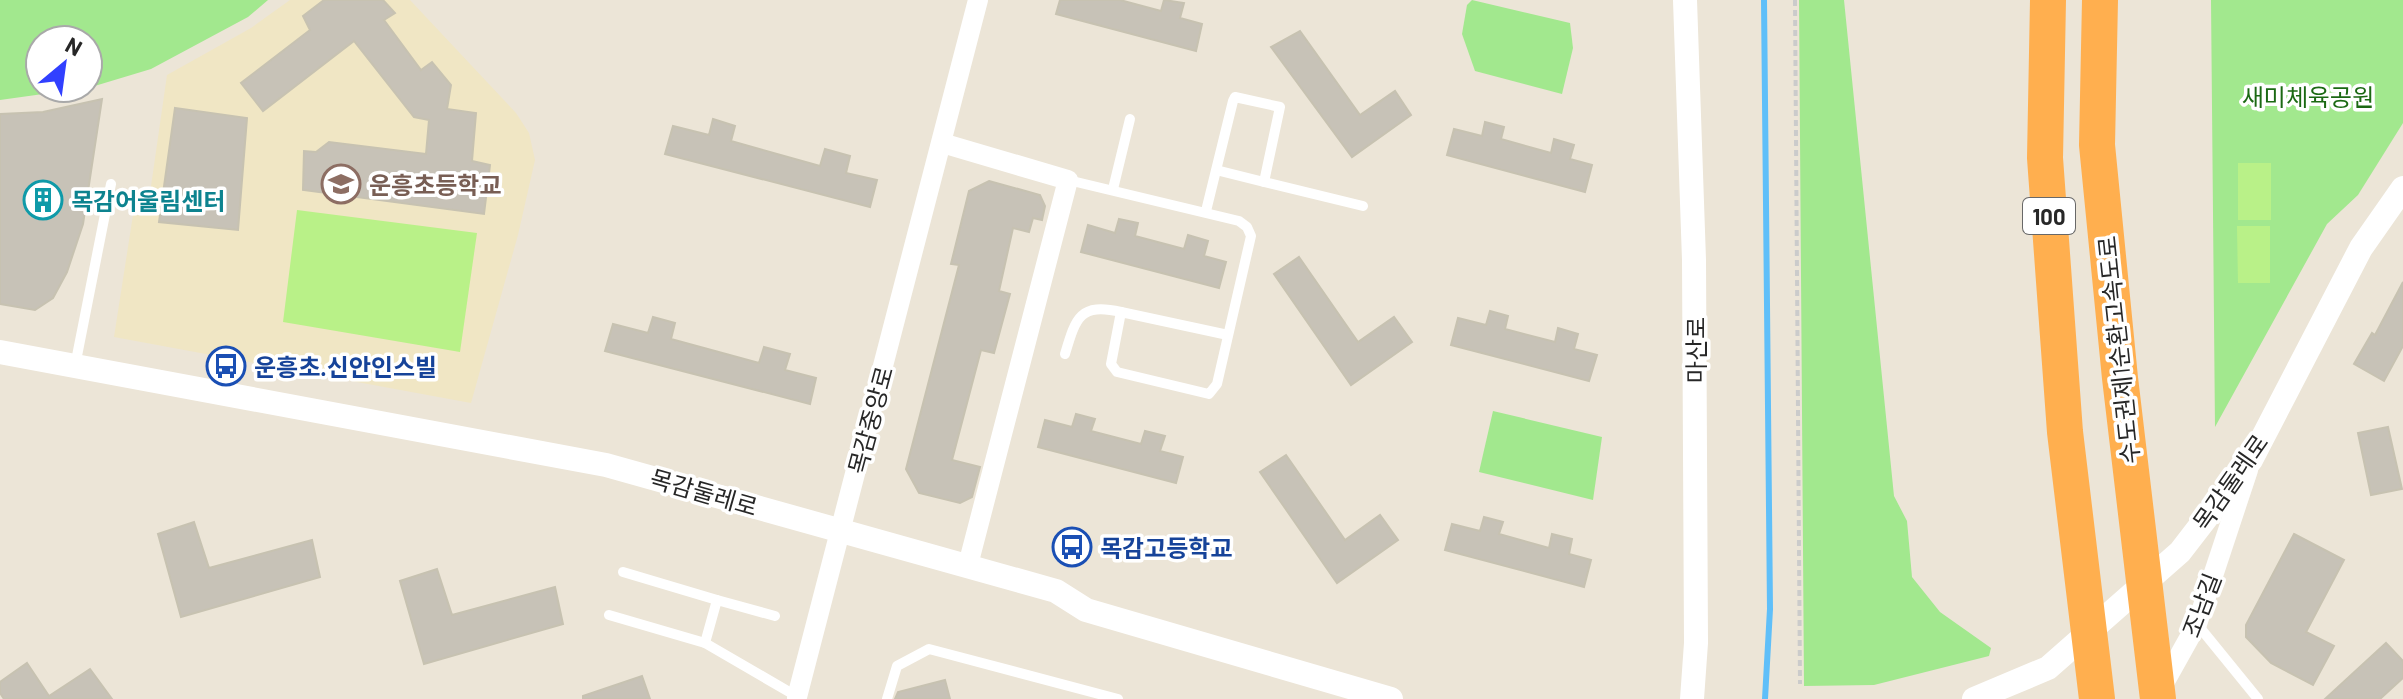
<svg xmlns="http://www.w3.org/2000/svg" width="2403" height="699" font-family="Barlow,'Noto Sans KR',sans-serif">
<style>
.education{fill:#f0e6c4}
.green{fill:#a2e88e}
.pitch{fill:#b9f188}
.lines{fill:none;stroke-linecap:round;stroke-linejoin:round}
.stream{stroke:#5fbff9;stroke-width:6}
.building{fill:#c7c2b7;stroke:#c7c2b1;stroke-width:2}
.path{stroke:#cbcbcb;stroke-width:4;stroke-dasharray:6 4;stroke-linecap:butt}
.service{stroke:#fff;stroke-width:10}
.minor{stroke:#fff;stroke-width:20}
.tertiary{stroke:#fff;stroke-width:24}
.motorway{stroke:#ffaf4f;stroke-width:36}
.labels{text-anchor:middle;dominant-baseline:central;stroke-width:7;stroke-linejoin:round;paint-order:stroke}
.shield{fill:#fff;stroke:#686868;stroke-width:2}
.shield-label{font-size:22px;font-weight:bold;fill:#272727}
.park-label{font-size:24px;fill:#1b6913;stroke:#fff}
.education-label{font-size:24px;font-weight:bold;fill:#785e54;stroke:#fff;text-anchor:start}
.culture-label{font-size:24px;font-weight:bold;fill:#0d838f;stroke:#fff;text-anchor:start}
.street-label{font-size:24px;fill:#272727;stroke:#fff}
.transit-label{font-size:24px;font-weight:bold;fill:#164399;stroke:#fff;text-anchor:start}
</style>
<rect width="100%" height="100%" fill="#ece5d7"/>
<path class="education" d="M290 0H410L516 113 529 133 535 160 518 235 471 403 114 337 133 215 148 207 167 75 251 28Z"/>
<g class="green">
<path d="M0 0H268L248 17 151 69 88 88V40H40V88H86L0 100Z"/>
<path d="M1472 0 1570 23 1573 48 1562 94 1475 71 1462 34 1467 5Z"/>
<path d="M1799 0H1844L1894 496 1907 521 1912 577 1940 612 1991 648 1989 656 1874 685 1804 686Z"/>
<path d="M2211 0H2403V123L2358 195 2327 224 2215 427Z"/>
<path d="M1493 411 1602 437 1593 500 1479 472Z"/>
</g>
<g class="pitch">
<rect x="2238" y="163" width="33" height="57"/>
<path d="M297 210 477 233 460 352 283 322Z"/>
<path d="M2237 226H2270V283H2238Z"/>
</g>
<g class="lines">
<path class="stream" d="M1764 0 1770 609 1765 699"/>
</g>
<g class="building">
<path d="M324 0H383L395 13 384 20 421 70 432 62 451 85 447 109 476 113 472 161 490 165 484 214 303 190 304 151 316 152 329 142 426 154 429 120 414 117 354 41 263 111 241 83 310 30 303 16Z"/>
<path d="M1060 0H1120L1161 11 1164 0 1184 3 1180 18 1202 24 1196 51 1056 14Z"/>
<path d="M1300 31 1360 115 1395 91 1411 115 1352 157 1271 47Z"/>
<path d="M102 99 83 224 67 272 53 298 35 310 0 304V114L43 112Z"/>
<path d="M175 108 247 118 238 230 159 222Z"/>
<path d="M713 119 735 126 731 141 820 166 825 149 850 156 846 173 877 180 870 207 665 154 673 126 709 135Z"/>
<path d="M1485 122 1504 127 1501 139 1551 153 1554 139 1574 145 1570 159 1592 165 1585 192 1447 155 1454 129 1482 136Z"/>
<path d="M989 181 1040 195 1045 206 1042 220 1033 218 1029 232 1013 228 999 291 1010 294 994 353 981 350 952 460 980 467 972 497 960 503 919 493 906 469 959 265 951 264 969 191Z"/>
<path d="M1119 219 1138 223 1135 236 1184 249 1188 235 1208 241 1204 256 1226 262 1219 288 1081 252 1088 225 1115 233Z"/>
<path d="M1299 257 1358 342 1394 317 1412 342 1351 385 1274 274Z"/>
<path d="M2403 282V346L2384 381 2354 364 2372 333 2375 335Z"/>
<path d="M1490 311 1508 316 1505 329 1555 342 1558 328 1578 334 1574 349 1597 355 1589 381 1451 345 1458 318 1486 325Z"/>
<path d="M653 317 675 323 671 339 759 363 764 347 790 354 785 370 816 378 810 404 605 351 613 324 648 333Z"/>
<path d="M1076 414 1095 419 1091 431 1141 444 1145 431 1165 436 1160 451 1183 457 1176 483 1038 447 1045 420 1072 427Z"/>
<path d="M2388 427 2402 489 2371 495 2358 433Z"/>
<path d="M1286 455 1345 540 1380 515 1398 540 1337 583 1260 472Z"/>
<path d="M1484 517 1503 522 1499 534 1549 548 1552 534 1572 539 1569 554 1591 560 1584 587 1445 550 1452 524 1480 531Z"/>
<path d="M194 522 209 568 312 540 320 577 181 617 158 534Z"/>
<path d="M2294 534 2344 560 2306 632 2334 646 2313 685 2271 663 2246 637V625Z"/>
<path d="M437 569 452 615 555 587 563 624 424 664 400 581Z"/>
<path d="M2386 643 2403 661V678L2380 699H2325Z"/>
<path d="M27 663 49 696 90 669 112 699H4L0 693V682Z"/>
<path d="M642 676 650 699H583V696Z"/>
<path d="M945 680 950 699H895L898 692Z"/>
</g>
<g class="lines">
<path class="path" d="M1795 0 1800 684"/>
<g class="service">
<path d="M1068 180 1239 221 1247 227 1251 236 1217 384 1209 394 1117 372 1111 364 1121 312 1228 335"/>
<path d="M1264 182 1363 206"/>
<path d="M1113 189 1130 119"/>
<path d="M1206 211 1233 101 1235 97 1280 107 1264 182 1216 170"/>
<path d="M1065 354C1076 317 1080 303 1121 312"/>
<path d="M75 366 111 184"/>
<path d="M623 572 717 600"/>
<path d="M609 615 705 643 798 697"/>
<path d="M2197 624 2258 699"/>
<path d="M705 643 717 600 775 616"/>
<path d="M887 699 897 666 929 649 1118 699"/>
</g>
<g class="minor">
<path d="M942 143 1068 180 968 565"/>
<path d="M2159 692 2197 624 2248 470"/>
<path d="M797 697 978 0"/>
</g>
<g class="tertiary">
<path d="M1685 0 1694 260 1696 643 1692 699"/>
<path d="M0 352 606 465 1056 591 1086 610 1391 699"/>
<path d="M1974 699 2048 668 2180 552 2251 460 2361 248 2403 188"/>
</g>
<g class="motorway">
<path d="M2048 0 2045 158 2065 432 2097 699"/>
<path d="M2100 0 2097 145 2120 378 2158 699"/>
</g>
</g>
<defs>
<g id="school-ring" transform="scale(2)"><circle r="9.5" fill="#fff" stroke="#8d6e63" stroke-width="1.5"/><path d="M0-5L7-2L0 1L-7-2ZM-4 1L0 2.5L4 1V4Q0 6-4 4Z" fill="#8d6e63"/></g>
<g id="building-ring" transform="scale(2)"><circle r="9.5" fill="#fff" stroke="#0f9aa8" stroke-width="1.5"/><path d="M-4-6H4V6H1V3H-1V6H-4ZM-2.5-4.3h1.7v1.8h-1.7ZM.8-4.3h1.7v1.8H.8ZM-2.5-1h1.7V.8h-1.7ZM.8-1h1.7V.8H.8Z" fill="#0f9aa8"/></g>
<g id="bus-ring" transform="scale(2)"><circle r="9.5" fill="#fff" stroke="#1a4fb4" stroke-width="1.5"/><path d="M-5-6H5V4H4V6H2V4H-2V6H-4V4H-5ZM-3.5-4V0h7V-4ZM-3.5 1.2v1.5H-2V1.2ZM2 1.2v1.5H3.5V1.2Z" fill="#1a4fb4"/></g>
</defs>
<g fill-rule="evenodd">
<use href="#school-ring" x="341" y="184"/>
<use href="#building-ring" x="43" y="200"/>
<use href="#bus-ring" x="226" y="366"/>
<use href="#bus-ring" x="1072" y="547"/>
</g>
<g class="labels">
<rect class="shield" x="2023" y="198" width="52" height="36" rx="6"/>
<g class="shield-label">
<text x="2049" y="216">100</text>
</g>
<g class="park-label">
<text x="2308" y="96">새미체육공원</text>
</g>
<g class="education-label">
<text x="369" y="184">운흥초등학교</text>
</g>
<g class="culture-label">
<text x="71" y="200">목감어울림센터</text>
</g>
<g class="street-label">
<text transform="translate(1695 350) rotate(-90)">마산로</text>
<text transform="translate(2118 350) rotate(-96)">수도권제1순환고속도로</text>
<text transform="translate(870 420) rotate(-75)">목감중앙로</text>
<text transform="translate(2230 482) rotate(-55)">목감둘레로</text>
<text transform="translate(704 492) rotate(16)">목감둘레로</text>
<text transform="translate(2201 605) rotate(-69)">조남길</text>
</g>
<g class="transit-label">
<text x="254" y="366">운흥초.신안인스빌</text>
<text x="1100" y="547">목감고등학교</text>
</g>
</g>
<g transform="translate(64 64) rotate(29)"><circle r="38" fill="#ffffff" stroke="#a9a9a9" stroke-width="2"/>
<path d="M0-6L14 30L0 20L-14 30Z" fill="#3140ff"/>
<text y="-12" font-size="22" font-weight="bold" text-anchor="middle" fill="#272727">N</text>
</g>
</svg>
